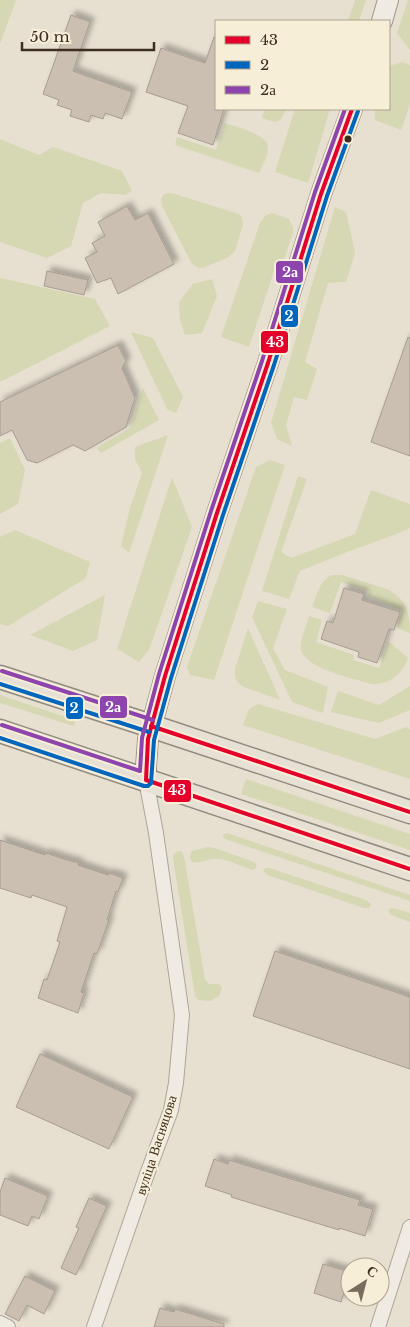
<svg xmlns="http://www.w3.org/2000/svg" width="410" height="1327" font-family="'Libre Baskerville',serif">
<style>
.green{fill:#d6d7b3}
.building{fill:#cbbfb2;stroke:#a89c90;filter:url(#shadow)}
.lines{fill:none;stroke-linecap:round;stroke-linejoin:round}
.minor-casing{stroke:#ada599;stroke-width:16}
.secondary-casing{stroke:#9c958a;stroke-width:22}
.primary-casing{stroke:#928b80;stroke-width:25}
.minor{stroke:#efebe3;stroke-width:14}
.secondary{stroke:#efebe3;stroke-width:20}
.primary{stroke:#e6e1d4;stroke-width:22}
.bus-1-casing{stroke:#f7eed8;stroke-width:8}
.bus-2-casing{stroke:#f7eed8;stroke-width:8}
.bus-3-casing{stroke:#f7eed8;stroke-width:8}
.bus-1{stroke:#e4002b;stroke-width:4}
.bus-2{stroke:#0065bd;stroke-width:4}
.bus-3{stroke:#8e44ad;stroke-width:4}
.bus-dot{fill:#3d2e20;stroke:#f7eed8;stroke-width:2}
.labels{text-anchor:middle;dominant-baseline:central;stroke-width:4;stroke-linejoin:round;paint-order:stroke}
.street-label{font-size:14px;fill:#3d2e20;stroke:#f7eed8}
.line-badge{stroke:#f7eed8;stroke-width:2}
.badge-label{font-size:14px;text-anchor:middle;font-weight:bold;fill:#fff}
</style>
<defs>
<filter id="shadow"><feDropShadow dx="4.5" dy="-4.5" stdDeviation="2.5" flood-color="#0004"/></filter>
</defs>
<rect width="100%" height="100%" fill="#e7e0d1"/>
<g class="green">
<path d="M0 0H16L0 44Z"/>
<path d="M355 0H366L359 21H348Z"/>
<path d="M408 0H410V50L397 33Z"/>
<path d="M402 62 410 65V104L401 130 375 120V109H389V66Z"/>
<path d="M265 109H286C280 125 276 123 262 118Z"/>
<path d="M295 109H330L308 183 275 172Z"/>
<path d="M225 123C236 127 267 134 268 147 269 155 262 166 259 173L175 145 177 137 216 150Z"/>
<path d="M0 139 39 155 53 147 122 171 132 191 125 195 101 193 83 203 71 246 47 258 0 242Z"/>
<path d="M168 193 175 194 239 214 242 217 243 224 235 251 227 258 203 268H199L192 264 162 206C160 199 161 195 168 193Z"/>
<path d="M335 207 346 212 355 253 346 282 328 283 305 362 317 369 307 400 294 397 286 425 292 446 277 439 271 423Z"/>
<path d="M272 213 289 219 293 228V232L284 260 275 268 249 347 221 337 260 223 265 216Z"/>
<path d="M0 278 95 299 110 326 0 382Z"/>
<path d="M212 279 217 296 202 333 185 335 180 320 179 302 193 284Z"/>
<path d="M131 332 153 338 183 397 176 413 167 409Z"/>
<path d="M143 388 159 420 101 453 97 448 130 428Z"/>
<path d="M168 435 129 553 121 546 130 508 142 473 135 459V447Z"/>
<path d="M10 438 25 470 18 504 0 514V443Z"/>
<path d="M270 460 285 465 214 680 190 675 187 667 256 467Z"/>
<path d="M298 476 307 479 281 552 291 558 355 534 371 490 410 504V528L397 534 347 552 300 571 289 599 262 591Z"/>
<path d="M172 477 192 527 149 650 139 662 117 649Z"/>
<path d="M15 530 90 562 86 578 8 626 0 624V537Z"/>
<path d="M332 575H342L387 589C407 600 410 612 410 633L397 628 402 610 368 596 369 591 341 582 330 613 312 607C317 595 319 581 332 575Z"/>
<path d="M105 595 97 640 73 651 30 635Z"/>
<path d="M258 601 287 609 273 648 285 670 328 687 323 713 292 702 252 617Z"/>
<path d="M309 616 322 620 316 642 354 655 353 660 379 668 388 641 408 658C402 675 389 685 371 684 353 678 308 670 301 650 299 642 307 624 309 616Z"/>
<path d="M248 628 280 700 244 687C237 683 234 678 235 669Z"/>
<path d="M410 686V710L379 723 331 712 338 691 379 705Z"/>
<path d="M0 695 75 720 74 726 0 703Z"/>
<path d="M258 704 375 739 406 727 410 729V779L243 725 249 709Z"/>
<path d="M246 779 410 834V850L241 794Z"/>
<path d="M227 833 410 895V901L225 839 223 837V835Z"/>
<path d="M208 847 215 848 254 862 256 864V868L253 870C241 867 229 859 217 859 208 858 201 864 192 862 189 858 189 855 192 851Z"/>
<path d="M177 851 182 852 184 856 205 980 209 984H219L222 988 219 996 210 1001 198 1000 195 996 173 858V855Z"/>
<path d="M265 868H269L366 900 371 904 369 908H364L267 875 263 871Z"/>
<path d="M394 908 410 913V922L391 915 389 913V909Z"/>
</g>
<g class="building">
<path d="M71 15 90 22 73 71 132 92 122 119 105 113 103 119 91 115 89 122 70 116 72 110 57 105 59 100 43 94Z"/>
<path d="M214 37H216V109H224L213 145 178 133 188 106 146 92 161 48 205 63Z"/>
<path d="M127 206 135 220 148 213 174 264 118 294 111 278 97 283 85 258 97 252 92 243 105 236 98 222Z"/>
<path d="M47 271 88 280 84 295 44 286Z"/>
<path d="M408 337 410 338V456L371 442Z"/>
<path d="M118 345 126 361 122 368 135 398 126 427 85 451 73 445 37 463 27 460 12 430 0 436V402Z"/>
<path d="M344 588 364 594 362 600 400 612 394 630 389 629 377 663 358 657 359 652 321 639 327 621 333 623Z"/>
<path d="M0 840 45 855 46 853 64 859 79 863 78 865 108 875 109 873 123 878 118 892 116 891 107 920H109L97 954 94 953 81 992 84 993 78 1013 38 998 44 979 47 980 60 942 57 941 67 907 32 895 31 898 0 888Z"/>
<path d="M275 951 410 997V1069L253 1016Z"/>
<path d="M40 1054 133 1097 109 1149 16 1107Z"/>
<path d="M214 1159 228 1164 229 1160 360 1200 358 1205 373 1209 365 1236 339 1228V1230L231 1197 232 1195 205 1186Z"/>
<path d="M5 1178 48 1196 39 1219 32 1216 28 1226 0 1215V1192Z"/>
<path d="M89 1198 107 1206 76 1275 61 1268 79 1228 76 1227Z"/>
<path d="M323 1264 350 1272 341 1302 314 1293Z"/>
<path d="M25 1276 55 1291 44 1314 27 1305 19 1321 5 1314Z"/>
<path d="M160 1308 174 1312 175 1309 224 1324V1327H154Z"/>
</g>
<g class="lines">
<g class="minor-casing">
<g id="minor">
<path d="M0 1323 8 1327"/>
<path d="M94 1327 146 1177 171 1110 176 1083 182 1015 156 833 146 780"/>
<path d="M378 1327 410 1227"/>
</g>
</g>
<g class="secondary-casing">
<g id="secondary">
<path d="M382 21 388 0"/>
<path d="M146 780V767L148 739 165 676 217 513 268 363 321 194 352 109"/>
</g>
</g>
<g class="primary-casing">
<g id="primary">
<path d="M0 677 151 726 410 812"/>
<path d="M0 731 410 869"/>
</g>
</g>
<use href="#minor" class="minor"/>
<use href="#secondary" class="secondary"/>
<use href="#primary" class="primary"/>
<g class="bus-1-casing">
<g id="bus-1">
<path d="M352 109 321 194 268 363 217 513 165 676 148 739 146 780 410 869"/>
<path d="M151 726 410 812"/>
</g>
</g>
<g class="bus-2-casing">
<g id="bus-2">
<path d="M0 684 149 732"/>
<path d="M0 738 144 786H148L151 783 154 740 171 678 223 515 274 365 327 196 358 111"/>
</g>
</g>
<g class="bus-3-casing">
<g id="bus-3">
<path d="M2 671 153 720"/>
<path d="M2 725 140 771 142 738 159 674 211 511 262 361 315 192 345 109"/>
</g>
</g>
<use href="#bus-1" class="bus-1"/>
<use href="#bus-2" class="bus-2"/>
<use href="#bus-3" class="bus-3"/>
</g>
<circle class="bus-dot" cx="348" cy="139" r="4.5"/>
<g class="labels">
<g class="street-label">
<text transform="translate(156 1145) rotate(-72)">вуліца Васняцова</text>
</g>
</g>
<g class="line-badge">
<rect x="275" y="260" width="29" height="24" rx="5" fill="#8e44ad"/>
<rect x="280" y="304" width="19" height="24" rx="5" fill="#0065bd"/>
<rect x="260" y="330" width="29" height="24" rx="5" fill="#e4002b"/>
<rect x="99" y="695" width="29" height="24" rx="5" fill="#8e44ad"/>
<rect x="65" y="696" width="19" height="24" rx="5" fill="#0065bd"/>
<rect x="163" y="779" width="29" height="24" rx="5" fill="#e4002b"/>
</g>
<g class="badge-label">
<text x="290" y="277">2а</text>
<text x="289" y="321">2</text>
<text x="275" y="347">43</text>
<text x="113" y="712">2а</text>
<text x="74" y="713">2</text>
<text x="177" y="795">43</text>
</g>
<rect x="215" y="20" width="175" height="90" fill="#f7eed8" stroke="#ada18e"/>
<rect x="225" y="36" width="25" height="8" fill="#e4002b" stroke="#ada18e"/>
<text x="260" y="45" font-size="15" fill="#3d2e20">43</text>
<rect x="225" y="61" width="25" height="8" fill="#0065bd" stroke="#ada18e"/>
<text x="260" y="70" font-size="15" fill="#3d2e20">2</text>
<rect x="225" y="86" width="25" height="8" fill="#8e44ad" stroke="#ada18e"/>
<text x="260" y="95" font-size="15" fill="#3d2e20">2а</text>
<g transform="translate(365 1282) rotate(36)"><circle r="24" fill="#f7eed8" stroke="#ada18e"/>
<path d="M0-4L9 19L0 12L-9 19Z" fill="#786c5e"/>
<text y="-8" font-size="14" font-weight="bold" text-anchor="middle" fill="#3d2e20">С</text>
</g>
<path d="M22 42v8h132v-8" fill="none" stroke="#3d2e20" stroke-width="2.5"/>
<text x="30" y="42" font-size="15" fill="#3d2e20" stroke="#f7eed8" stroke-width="4" paint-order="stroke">50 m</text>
</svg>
